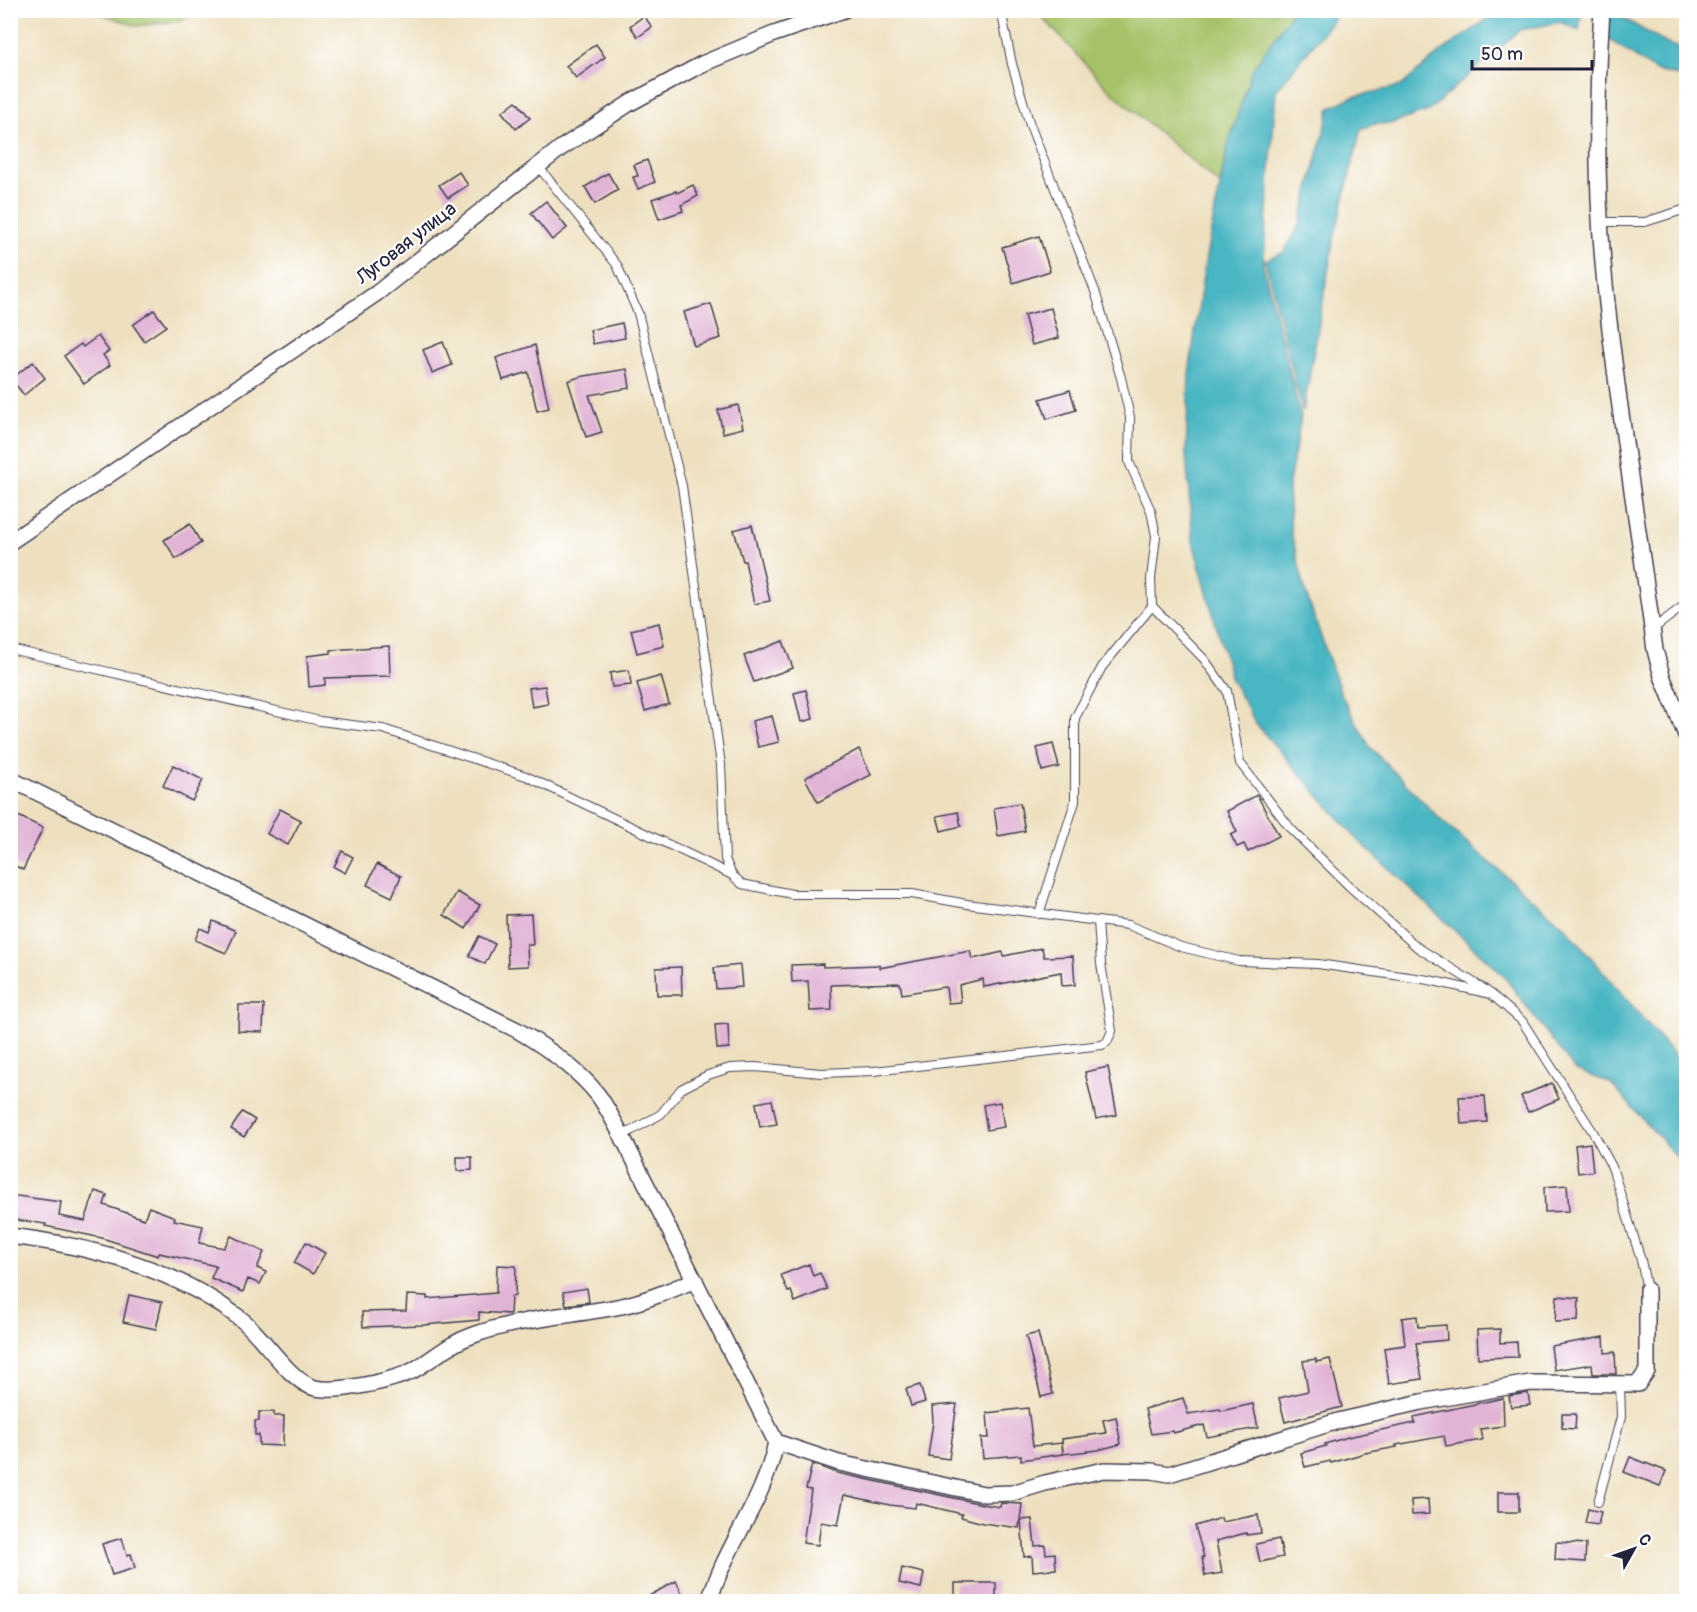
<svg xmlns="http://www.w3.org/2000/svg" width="1697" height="1612" font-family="Pangolin,sans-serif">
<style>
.green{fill:#a6c268;stroke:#647252;stroke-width:1.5}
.water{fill:#48b6c3;stroke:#356c7f;stroke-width:1.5}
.building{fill:#e1b3d5}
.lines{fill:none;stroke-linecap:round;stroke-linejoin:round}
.lane-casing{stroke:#413e4f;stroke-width:10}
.street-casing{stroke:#413e4f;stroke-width:18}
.lane{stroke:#fff;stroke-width:8}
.street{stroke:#fff;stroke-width:15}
.labels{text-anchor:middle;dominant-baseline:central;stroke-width:4.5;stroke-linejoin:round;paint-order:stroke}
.street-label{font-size:20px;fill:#22223b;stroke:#fff}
</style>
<rect width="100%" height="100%" fill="#fff"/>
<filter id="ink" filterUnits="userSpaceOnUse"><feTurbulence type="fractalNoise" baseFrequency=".0167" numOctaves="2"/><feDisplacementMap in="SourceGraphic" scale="12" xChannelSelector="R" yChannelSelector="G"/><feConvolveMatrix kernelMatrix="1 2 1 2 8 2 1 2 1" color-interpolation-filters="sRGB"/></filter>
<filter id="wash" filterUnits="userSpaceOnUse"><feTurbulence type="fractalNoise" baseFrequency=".008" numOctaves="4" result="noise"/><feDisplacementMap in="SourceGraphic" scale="24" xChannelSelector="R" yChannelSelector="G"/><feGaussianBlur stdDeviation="1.35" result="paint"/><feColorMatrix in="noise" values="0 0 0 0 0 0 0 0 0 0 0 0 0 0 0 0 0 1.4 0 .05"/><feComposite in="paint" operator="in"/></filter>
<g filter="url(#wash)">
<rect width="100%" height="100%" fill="#eee0bf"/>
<g class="green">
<path d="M93 11 199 10V11L180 21 137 26Z"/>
<path d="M1037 11H1293L1252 70 1228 145 1220 185 1106 87Z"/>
</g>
<g class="water">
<path d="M1293 11H1340L1276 91 1263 265 1301 417 1288 488 1291 532 1306 594 1342 696 1370 747 1443 822 1566 928 1686 1069V1167L1610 1083 1574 1069 1503 975 1358 840 1256 724 1231 679 1193 542 1186 455 1189 374 1205 262 1228 145 1252 70Z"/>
<path d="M1499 11H1582L1579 30 1560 22 1520 30 1428 111 1393 123 1375 124 1361 129 1334 239 1303 412 1265 260 1284 252 1300 224 1330 108 1352 97 1401 86 1442 51Z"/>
<path d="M1611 11 1669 45 1686 48V78L1656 71 1604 36Z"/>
</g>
<g id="blocks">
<g class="building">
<path d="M644 16 652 27 638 37 630 26Z"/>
<path d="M596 44 605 57 576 78 566 66Z"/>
<path d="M516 101 530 118 516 129 502 112Z"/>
<path d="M647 160 655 182 638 189 633 177 638 176 634 165Z"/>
<path d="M459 172 468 185 448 198 439 185Z"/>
<path d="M608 173 618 190 595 204 585 187Z"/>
<path d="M693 185 698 196 681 205 683 211 659 219 652 199 676 191 677 193Z"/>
<path d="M546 201 567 228 552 240 531 213Z"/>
<path d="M1039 236 1050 271 1013 283 1002 247Z"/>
<path d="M711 304 721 338 694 346 684 312Z"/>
<path d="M1051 308 1059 338 1032 345 1024 315Z"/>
<path d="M154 310 166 326 144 341 133 325Z"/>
<path d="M622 323 625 338 593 344 590 330Z"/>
<path d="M98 336 109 351 103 355 110 365 84 384 64 356 81 344 83 347Z"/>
<path d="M443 342 452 365 432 373 423 350Z"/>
<path d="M535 345 549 408 537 411 528 372 503 380 496 358Z"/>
<path d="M33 362 45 378 24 395 11 379Z"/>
<path d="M627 369 630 388 589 395 602 432 586 437 568 381 579 377Z"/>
<path d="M1070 390 1076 410 1047 419 1040 399Z"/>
<path d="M738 405 743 428 723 433 718 410Z"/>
<path d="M190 524 201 543 176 559 164 540Z"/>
<path d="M752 525 770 601 754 604 745 561H743L734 530Z"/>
<path d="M659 623 664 646 637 653 631 630Z"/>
<path d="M783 641 793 668 754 682 744 656Z"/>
<path d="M389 646 390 676 325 678V685L309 687 307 656 331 653V650Z"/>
<path d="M629 670 631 685 612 687 610 673Z"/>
<path d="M661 676 669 704 645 711 637 683Z"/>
<path d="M545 686 548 704 532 707 529 688Z"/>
<path d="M806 690 813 719 801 722 794 693Z"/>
<path d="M772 716 779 742 758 747 752 721Z"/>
<path d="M1053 744 1059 767 1042 771 1037 748Z"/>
<path d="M859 749 871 775 818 802 805 778Z"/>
<path d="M173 765 203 780 192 801 163 786Z"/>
<path d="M1257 795 1279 836 1248 852 1244 844 1237 847 1231 835 1237 832 1227 811Z"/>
<path d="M1020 803 1025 831 998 836 994 808Z"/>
<path d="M280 809 301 820 288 845 267 834Z"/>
<path d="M10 812 43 828 23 870 10 863Z"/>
<path d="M958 812 961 826 941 831 937 816Z"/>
<path d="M342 851 353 857 345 873 334 867Z"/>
<path d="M377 864 401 876 392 897 367 885Z"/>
<path d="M457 892 480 905 466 929 444 915Z"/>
<path d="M531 914 533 945H527L528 966 508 967 506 915Z"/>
<path d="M213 921 236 931 226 953 195 940 200 928 209 932Z"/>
<path d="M479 936 495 944 485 964 469 956Z"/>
<path d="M1042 948 1044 957 1073 956 1075 985 1062 986 1061 972 984 987 983 979 959 985 961 1002 948 1003 946 988 944 987 902 994 900 983 831 985 832 1010 810 1011 808 981 792 982 791 965 823 964V967L879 965V968L970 951 972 959 1003 952 1004 956Z"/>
<path d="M740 965 742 987 716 989 714 968Z"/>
<path d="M681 967 682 995H657L656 968Z"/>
<path d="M239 1005H264L263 1032 238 1031Z"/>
<path d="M728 1024 729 1048 717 1049 715 1025Z"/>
<path d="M1108 1067 1117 1115 1096 1119 1085 1072Z"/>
<path d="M1552 1083 1559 1099 1528 1112 1521 1096Z"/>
<path d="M1485 1096 1487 1122 1461 1124 1459 1097Z"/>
<path d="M772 1100 777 1124 760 1127 756 1103Z"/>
<path d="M1000 1102 1004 1127 987 1130 983 1105Z"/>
<path d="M242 1112 255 1120 244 1137 231 1129Z"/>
<path d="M1590 1143 1593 1171 1578 1173 1575 1145Z"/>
<path d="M457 1157H472V1170L457 1171Z"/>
<path d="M1567 1185 1569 1211 1545 1212 1544 1187Z"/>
<path d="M95 1191 107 1195 104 1205 144 1219 149 1207 175 1217 174 1220 203 1226 199 1243 224 1248 231 1236 264 1252 257 1268 266 1272 260 1284 248 1279 243 1292 211 1278 216 1266 159 1253 158 1256 102 1238 45 1226 46 1224 10 1219V1195L61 1202 59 1216 85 1221Z"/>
<path d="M306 1242 325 1253 313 1274 294 1263Z"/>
<path d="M809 1264 813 1276 820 1273 827 1289 795 1302 791 1291 788 1292 781 1275Z"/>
<path d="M497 1265 516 1266 515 1296 511 1297 510 1314 479 1312V1320L424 1325 363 1327 362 1312 406 1311 407 1295 427 1296V1299L496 1293Z"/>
<path d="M587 1288 589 1302 566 1305 563 1292Z"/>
<path d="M129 1295 162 1302 156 1329 123 1322Z"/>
<path d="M1557 1296 1579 1298 1578 1321 1555 1322Z"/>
<path d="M1417 1316 1418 1327 1446 1325 1447 1340 1416 1343 1422 1379 1389 1384 1384 1348 1405 1345 1402 1318Z"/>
<path d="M1500 1329V1343L1517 1342 1518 1357 1478 1358 1477 1330Z"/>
<path d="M1038 1333 1053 1394 1041 1397 1026 1336Z"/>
<path d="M1604 1337 1605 1353 1615 1352 1616 1374H1593L1592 1364 1554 1370 1551 1346Z"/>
<path d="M1316 1359V1362L1330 1359 1342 1407 1285 1422 1279 1398 1308 1391 1303 1361Z"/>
<path d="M920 1385 925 1402 911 1406 906 1389Z"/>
<path d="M1528 1393 1530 1405 1511 1407 1509 1396Z"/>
<path d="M1183 1398 1188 1414 1220 1409 1221 1411 1253 1404 1258 1428 1207 1437 1204 1425 1173 1433 1172 1431 1151 1434 1145 1409Z"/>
<path d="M1503 1398 1504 1426 1480 1429 1482 1440 1446 1446 1444 1436 1396 1445 1397 1447 1365 1453 1331 1463 1330 1461 1305 1467 1301 1453 1326 1446 1325 1444 1348 1437 1415 1423 1414 1417Z"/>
<path d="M957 1404 949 1459 928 1456 933 1422 932 1406Z"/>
<path d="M1028 1408 1033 1446 1062 1443 1063 1454 1021 1460V1455L983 1458 981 1438H989L987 1413Z"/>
<path d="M259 1412H274V1416H284L283 1446 259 1445V1435H255V1421H259Z"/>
<path d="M1562 1414H1576L1575 1429 1562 1428Z"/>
<path d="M1116 1417 1121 1444 1098 1450 1063 1454 1062 1439 1106 1433 1103 1420Z"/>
<path d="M1630 1457 1666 1471 1660 1486 1624 1472Z"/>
<path d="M812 1464 837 1473 982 1504 1000 1507 1001 1503 1022 1504 1019 1528 983 1523 961 1517 962 1514 916 1503 915 1508 890 1505 844 1495 838 1525 821 1522 818 1545 803 1543 811 1490 806 1489Z"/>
<rect x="1498" y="1492" width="21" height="20"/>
<path d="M1428 1499 1429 1514 1412 1515 1411 1500Z"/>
<path d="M1588 1509 1601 1512 1598 1525 1585 1523Z"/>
<path d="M1258 1515 1261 1533 1247 1535 1246 1533 1216 1541 1222 1573 1205 1576 1202 1557H1204L1195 1526 1221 1518 1222 1522Z"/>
<path d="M1032 1519 1035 1546 1045 1545 1046 1554 1055 1553 1056 1569 1033 1571 1032 1556 1024 1557 1021 1520Z"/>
<path d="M122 1538 127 1555 131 1554 135 1568 112 1575 102 1544Z"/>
<path d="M1279 1539 1283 1557 1260 1562 1256 1544Z"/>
<path d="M1556 1542 1586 1544 1585 1562 1555 1560Z"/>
<path d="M902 1568 924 1573 921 1588 899 1583Z"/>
<path d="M676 1581 684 1597 675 1602H638Z"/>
<rect x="955" y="1583" width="41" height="19"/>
</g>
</g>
</g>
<g filter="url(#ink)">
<use href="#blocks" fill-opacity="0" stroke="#413e4f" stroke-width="1.5"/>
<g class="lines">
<g class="lane-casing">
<g id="lane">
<path d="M1001 10 1012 64 1030 125 1095 291 1121 378 1130 417 1129 462 1151 511 1156 536 1151 579 1152 606 1204 659 1227 691 1240 763 1291 829 1348 885 1417 947 1487 991"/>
<path d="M538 166 617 265 638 313 682 486 721 765 725 859 732 875"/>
<path d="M1601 222H1645L1686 209"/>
<path d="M1653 629 1686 604"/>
<path d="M10 649 320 721 383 729 526 776 732 875 742 884 792 894H912L967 904 1128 925 1181 947 1239 961 1318 964 1429 980 1491 994 1522 1021 1593 1132 1612 1167 1641 1260 1647 1290"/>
<path d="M1039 914 1075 802V718L1102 667 1152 606"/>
<path d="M622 1136 661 1114 681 1089 708 1075 730 1068 755 1067 821 1073 874 1071 1102 1045 1107 1042 1112 1031 1101 964 1098 921"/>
<path d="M1598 1502 1621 1417 1620 1383"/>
</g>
</g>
<g class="street-casing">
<g id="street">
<path d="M1602 10C1596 99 1596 195 1605 284 1617 406 1639 528 1655 650L1662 676 1686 735"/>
<path d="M10 542 377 293 561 148 630 103 702 64 774 34 844 10"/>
<path d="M10 779 517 1030C546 1047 577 1068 598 1095 607 1107 614 1122 622 1136L776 1442C764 1503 726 1543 709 1602"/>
<path d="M10 1236C92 1246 177 1269 242 1320 263 1336 290 1382 315 1388 337 1393 392 1381 412 1371 432 1360 448 1344 471 1336 519 1318 572 1316 622 1306 648 1300 671 1290 695 1280"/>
<path d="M776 1442 839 1463 984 1494 1012 1493 1045 1483 1104 1470 1152 1471 1169 1474 1338 1421 1421 1402 1530 1383 1638 1384 1647 1371V1290"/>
</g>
</g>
<use href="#lane" class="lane"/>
<use href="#street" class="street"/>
</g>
</g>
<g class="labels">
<g class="street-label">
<text transform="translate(406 243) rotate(-38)">Луговая улица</text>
</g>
</g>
<rect width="1697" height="1612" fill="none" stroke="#fff" stroke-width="36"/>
<g transform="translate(1634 1549) rotate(50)" stroke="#ffffff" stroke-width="4.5" paint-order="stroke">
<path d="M0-4.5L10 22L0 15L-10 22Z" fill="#22223b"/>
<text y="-9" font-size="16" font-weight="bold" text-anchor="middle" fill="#22223b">С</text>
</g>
<path d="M1472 60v9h120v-9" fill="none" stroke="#22223b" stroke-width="3"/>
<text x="1481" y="60" font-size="18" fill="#22223b" stroke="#ffffff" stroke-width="4.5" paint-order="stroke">50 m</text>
</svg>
